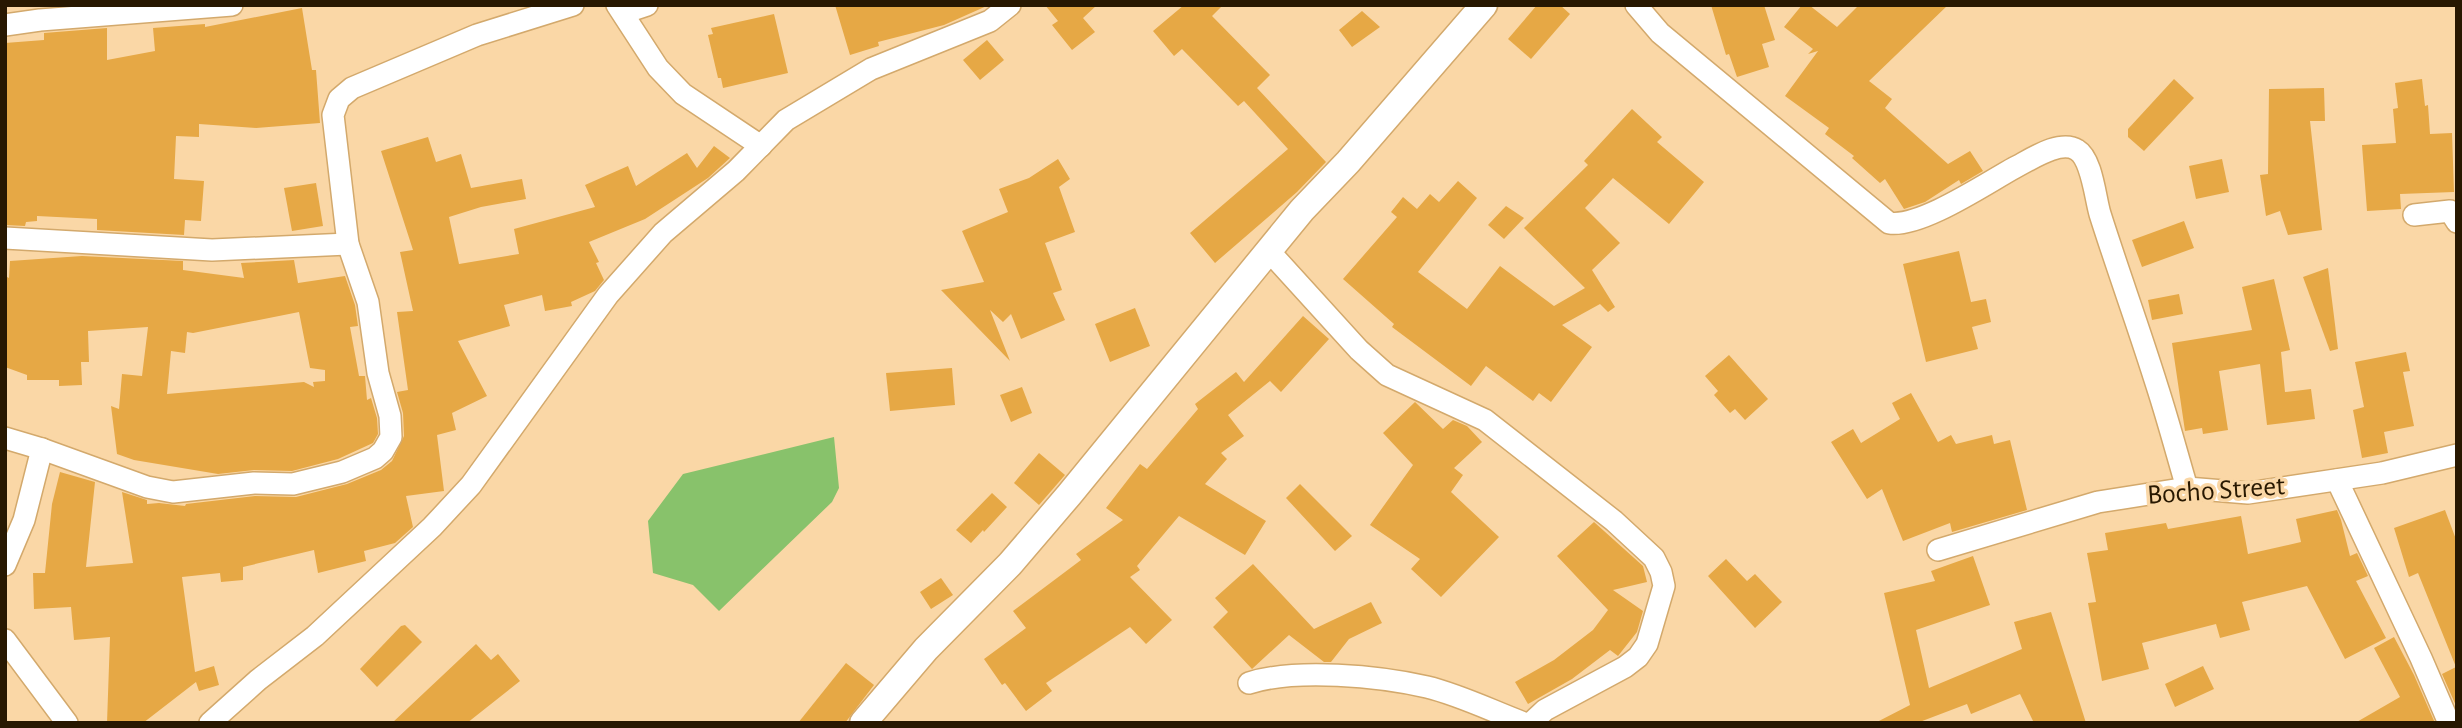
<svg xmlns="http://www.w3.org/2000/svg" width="2462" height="728" font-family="'Alegreya Sans',sans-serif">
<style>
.green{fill:#88c26b}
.building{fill:#e6a845;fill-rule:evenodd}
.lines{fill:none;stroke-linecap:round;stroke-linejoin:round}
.minor-casing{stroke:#d3a96c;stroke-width:24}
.tertiary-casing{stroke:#d3a96c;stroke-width:29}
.minor{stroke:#fff;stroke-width:21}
.tertiary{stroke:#fff;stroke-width:26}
.labels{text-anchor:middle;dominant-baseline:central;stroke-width:7;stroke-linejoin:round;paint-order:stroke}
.street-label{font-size:28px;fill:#281801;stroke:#fad7a6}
</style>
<rect width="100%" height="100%" fill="#fad7a6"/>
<path class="green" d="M834 437 839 488 832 502 719 611 693 585 653 573 648 521 683 474Z"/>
<g class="building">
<path d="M835 5H989L944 25 878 42 879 46 850 55Z"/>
<path d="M1045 5H1097L1083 18 1095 32 1072 50 1052 25 1058 21Z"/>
<path d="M1184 5H1223L1212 16 1270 75 1257 88 1326 162 1297 192 1215 263 1190 233 1288 149 1244 101 1238 106 1182 49 1174 56 1153 31Z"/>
<path d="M1537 5H1560L1570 14 1531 59 1508 39Z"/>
<path d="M1711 5H1764L1775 40 1762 44 1769 67 1737 77 1729 54 1726 55Z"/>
<path d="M1802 5H1809L1837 27 1859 5H1948L1869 81 1892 99 1885 108 1948 164 1970 151 1983 171 1961 184 1959 180 1925 202 1904 209 1885 179 1880 183 1852 158 1854 156 1825 134 1829 128 1785 96 1818 51 1808 54 1813 49 1784 27Z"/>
<path d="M302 8 312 70H316L320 123 256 128 199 124V137L176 136 174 179 204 181 201 221 185 220 184 235 97 230V219L37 216V221L26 222 25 226 5 225V43L44 40V33L107 28V60L155 51 153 28 205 24V27Z"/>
<path d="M1362 11 1380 27 1352 47 1339 30Z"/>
<path d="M774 14 788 73 723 88 721 78H718L708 35 713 34 711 28Z"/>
<path d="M987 40 1004 60 980 80 963 60Z"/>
<path d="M2174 79 2194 98 2144 151 2128 137V129Z"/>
<path d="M2422 79 2425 106 2428 105 2430 134 2452 133 2454 192 2400 194 2401 209 2367 211 2362 145 2396 143 2393 109 2398 108 2395 83Z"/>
<path d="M2324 88 2325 121H2310L2322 230 2288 235 2280 211 2266 216 2260 175 2268 174 2269 89Z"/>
<path d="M1632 109 1662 137 1657 142 1704 182 1669 224 1613 178 1585 208 1620 243 1592 270 1615 307 1608 312 1600 304 1562 325 1592 347 1551 402 1539 393 1533 401 1486 366 1471 386 1392 327 1394 324 1343 279 1397 217 1391 212 1403 197 1417 209 1430 194 1439 202 1458 181 1477 198 1418 272 1467 309 1500 266 1554 306 1585 288 1524 228 1588 165 1584 161Z"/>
<path d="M428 137 436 162 461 154 471 188 522 179 526 199 481 207 449 217 459 264 519 254 514 229 595 207 585 185 628 166 636 186 687 153 697 168 714 146 730 158 708 178 645 219 589 242 599 262 596 263 604 280 595 291 571 302 572 306 545 311 542 295 504 305 510 326 458 341 487 396 452 413 456 430 437 435 444 491 406 496 413 527 395 543 364 551 366 561 318 573 314 550 243 567V580L221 582 220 573 182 577 195 672 214 666 219 685 199 691 196 682 143 723H107L110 637 74 640 71 607 34 609 33 573H45L52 504 60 472 95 482 86 567 133 563 122 492 147 500V504L159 503 185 506 186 504 255 496 296 497 347 484 381 470 392 461 404 436 403 413 397 392 408 390 397 312 413 311 400 252 413 250 381 151Z"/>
<path d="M1058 159 1070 179 1059 187 1075 232 1045 243 1062 290 1053 293 1065 320 1021 339 1011 314 1003 322 990 310 1010 361 941 290 984 282 962 231 1008 212 999 189 1029 178Z"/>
<path d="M2222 159 2229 192 2196 199 2189 166Z"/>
<path d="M316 183 323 226 292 231 284 188Z"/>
<path d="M1506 206 1524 218 1504 239 1488 225Z"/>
<path d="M2184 221 2194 248 2142 267 2132 240Z"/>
<path d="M1959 251 1971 302 1986 299 1991 322 1972 327 1978 349 1926 362 1903 264Z"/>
<path d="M82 256 183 261V270L244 278 241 263 294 260 298 283 345 276 355 305 358 326 350 327 359 376H365L367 400 371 398 377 418 378 434 373 443 338 459 292 471 254 470 218 474 134 460 117 454 111 406 119 409 122 374 142 376 148 327 88 331 89 362H81L82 385 59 386V380H27V375L5 367V276L9 278 10 261ZM299 312 310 368 325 370V381L313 382 314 387 304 382 167 394 171 351 185 353 187 332 193 333Z"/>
<path d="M2328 268 2338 349 2330 351 2303 277Z"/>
<path d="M2274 279 2290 350 2281 352 2285 392 2311 389 2315 419 2267 425 2260 364 2219 371 2228 430 2203 434 2202 428 2185 431 2172 343 2252 330 2242 287Z"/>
<path d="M2179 294 2183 314 2152 320 2148 300Z"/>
<path d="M1135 308 1150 346 1110 362 1095 324Z"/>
<path d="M1303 316 1329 339 1281 392 1270 381 1228 415 1244 436 1221 453 1227 459 1205 484 1266 521 1245 555 1179 516 1137 566 1140 570 1130 577 1172 620 1146 644 1130 627 1046 683 1052 691 1026 711 1005 683 1002 685 984 659 1026 628 1013 611 1081 560 1076 554 1123 520 1106 508 1140 464 1147 469 1198 409 1195 404 1236 372 1244 382Z"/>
<path d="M2406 352 2410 371 2403 372 2414 426 2384 432 2388 453 2362 458 2353 410 2364 407 2355 362Z"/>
<path d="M1729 355 1768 399 1745 420 1735 409 1730 413 1714 395 1718 391 1705 376Z"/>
<path d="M952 368 955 405 890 411 886 373Z"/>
<path d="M1022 387 1032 413 1011 422 1000 395Z"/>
<path d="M1911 393 1938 442 1951 435 1956 444 1992 435 1994 444 2010 440 2027 510 1952 532 1950 523 1903 541 1882 489 1867 499 1831 442 1853 429 1861 443 1900 419 1892 403Z"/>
<path d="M1415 402 1443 429 1453 420 1467 426 1482 442 1454 468 1463 475 1451 492 1499 537 1441 597 1411 569 1420 559 1370 525 1413 465 1383 433Z"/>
<path d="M1039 453 1065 475 1039 505 1014 483Z"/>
<path d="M1300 484 1352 536 1335 551 1286 498Z"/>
<path d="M992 493 1007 507 984 532 983 530 971 543 956 530Z"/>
<path d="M2337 510 2341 520 2350 556 2357 553 2368 576 2356 581 2386 638 2345 659 2307 586 2242 602 2250 630 2220 638 2216 624 2142 643 2149 669 2102 681 2088 603 2096 602 2087 553 2108 550 2105 533 2166 523 2168 529 2241 516 2248 554 2301 542 2296 519Z"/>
<path d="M2445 510 2457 542V708L2442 674 2456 667 2418 573 2409 577 2394 528Z"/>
<path d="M1594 522 1643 566 1647 582 1613 590 1643 611 1637 632 1618 656 1610 650 1572 679 1528 704 1515 682 1554 660 1593 630 1608 610 1557 556Z"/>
<path d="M1973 556 1990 605 1916 630 1929 688 2022 649 2014 622 2051 612 2086 723H2034L2020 694 1971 714 1967 704 1917 723H1875L1910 705 1884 593 1935 581 1931 571Z"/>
<path d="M1726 559 1747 581 1755 574 1782 602 1755 628 1708 576Z"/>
<path d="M1253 564 1314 629 1371 602 1382 623 1349 639 1331 662H1324L1289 635 1252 669 1213 627 1228 612 1215 598Z"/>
<path d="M941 578 953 595 931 609 920 592Z"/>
<path d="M405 625 422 642 377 687 360 669 401 626Z"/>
<path d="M2394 637 2414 675 2435 723H2355L2400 697 2374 648Z"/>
<path d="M476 644 491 660 498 654 520 681 467 723H392Z"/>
<path d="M846 663 874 685 845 723H798Z"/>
<path d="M2203 666 2214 689 2175 707 2165 684Z"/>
</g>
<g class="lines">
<g class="minor-casing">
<g id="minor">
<path d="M617 5 658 68 683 94 761 146"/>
<path d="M1636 5 1660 33 1889 223C1920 228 1985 184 2014 168 2030 160 2060 139 2077 150 2092 159 2095 197 2100 214 2118 271 2139 328 2157 386 2168 420 2177 454 2187 488"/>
<path d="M623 13 647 5"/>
<path d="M5 25 40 20 232 5"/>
<path d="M2414 215 2450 211 2457 222"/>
<path d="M5 238 212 250 348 244"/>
<path d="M1268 250 1359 350 1387 375 1485 420 1614 521 1654 558 1661 572 1664 586 1647 644 1638 657 1625 667 1545 710 1531 723"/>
<path d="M5 438 42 449 147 487 173 492 254 483 293 484 342 472 375 458 383 451 391 437 390 416 378 373 368 302 348 244 333 115 339 99 352 88 477 35 573 5"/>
<path d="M2337 480 2421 658 2449 723"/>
<path d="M1938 550 2098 502 2187 488 2248 493 2382 473 2457 455"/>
<path d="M5 565 24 520 42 449"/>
<path d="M5 640 67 723"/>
<path d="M1249 683C1296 668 1379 676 1427 687 1460 695 1492 711 1524 723"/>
<path d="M210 723 258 680 315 636 432 527 471 485 608 295 663 233 736 171 786 120 871 69 990 21 1010 5"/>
</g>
</g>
<g class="tertiary-casing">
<path id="tertiary" d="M863 723 926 649 1010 564 1069 495 1302 210 1348 162 1484 5"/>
</g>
<use href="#minor" class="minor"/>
<use href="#tertiary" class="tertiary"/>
</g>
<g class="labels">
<g class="street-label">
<text transform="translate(2216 491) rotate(-4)">Bocho Street</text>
</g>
</g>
<rect width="2462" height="728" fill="none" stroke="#281801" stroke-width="14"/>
</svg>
